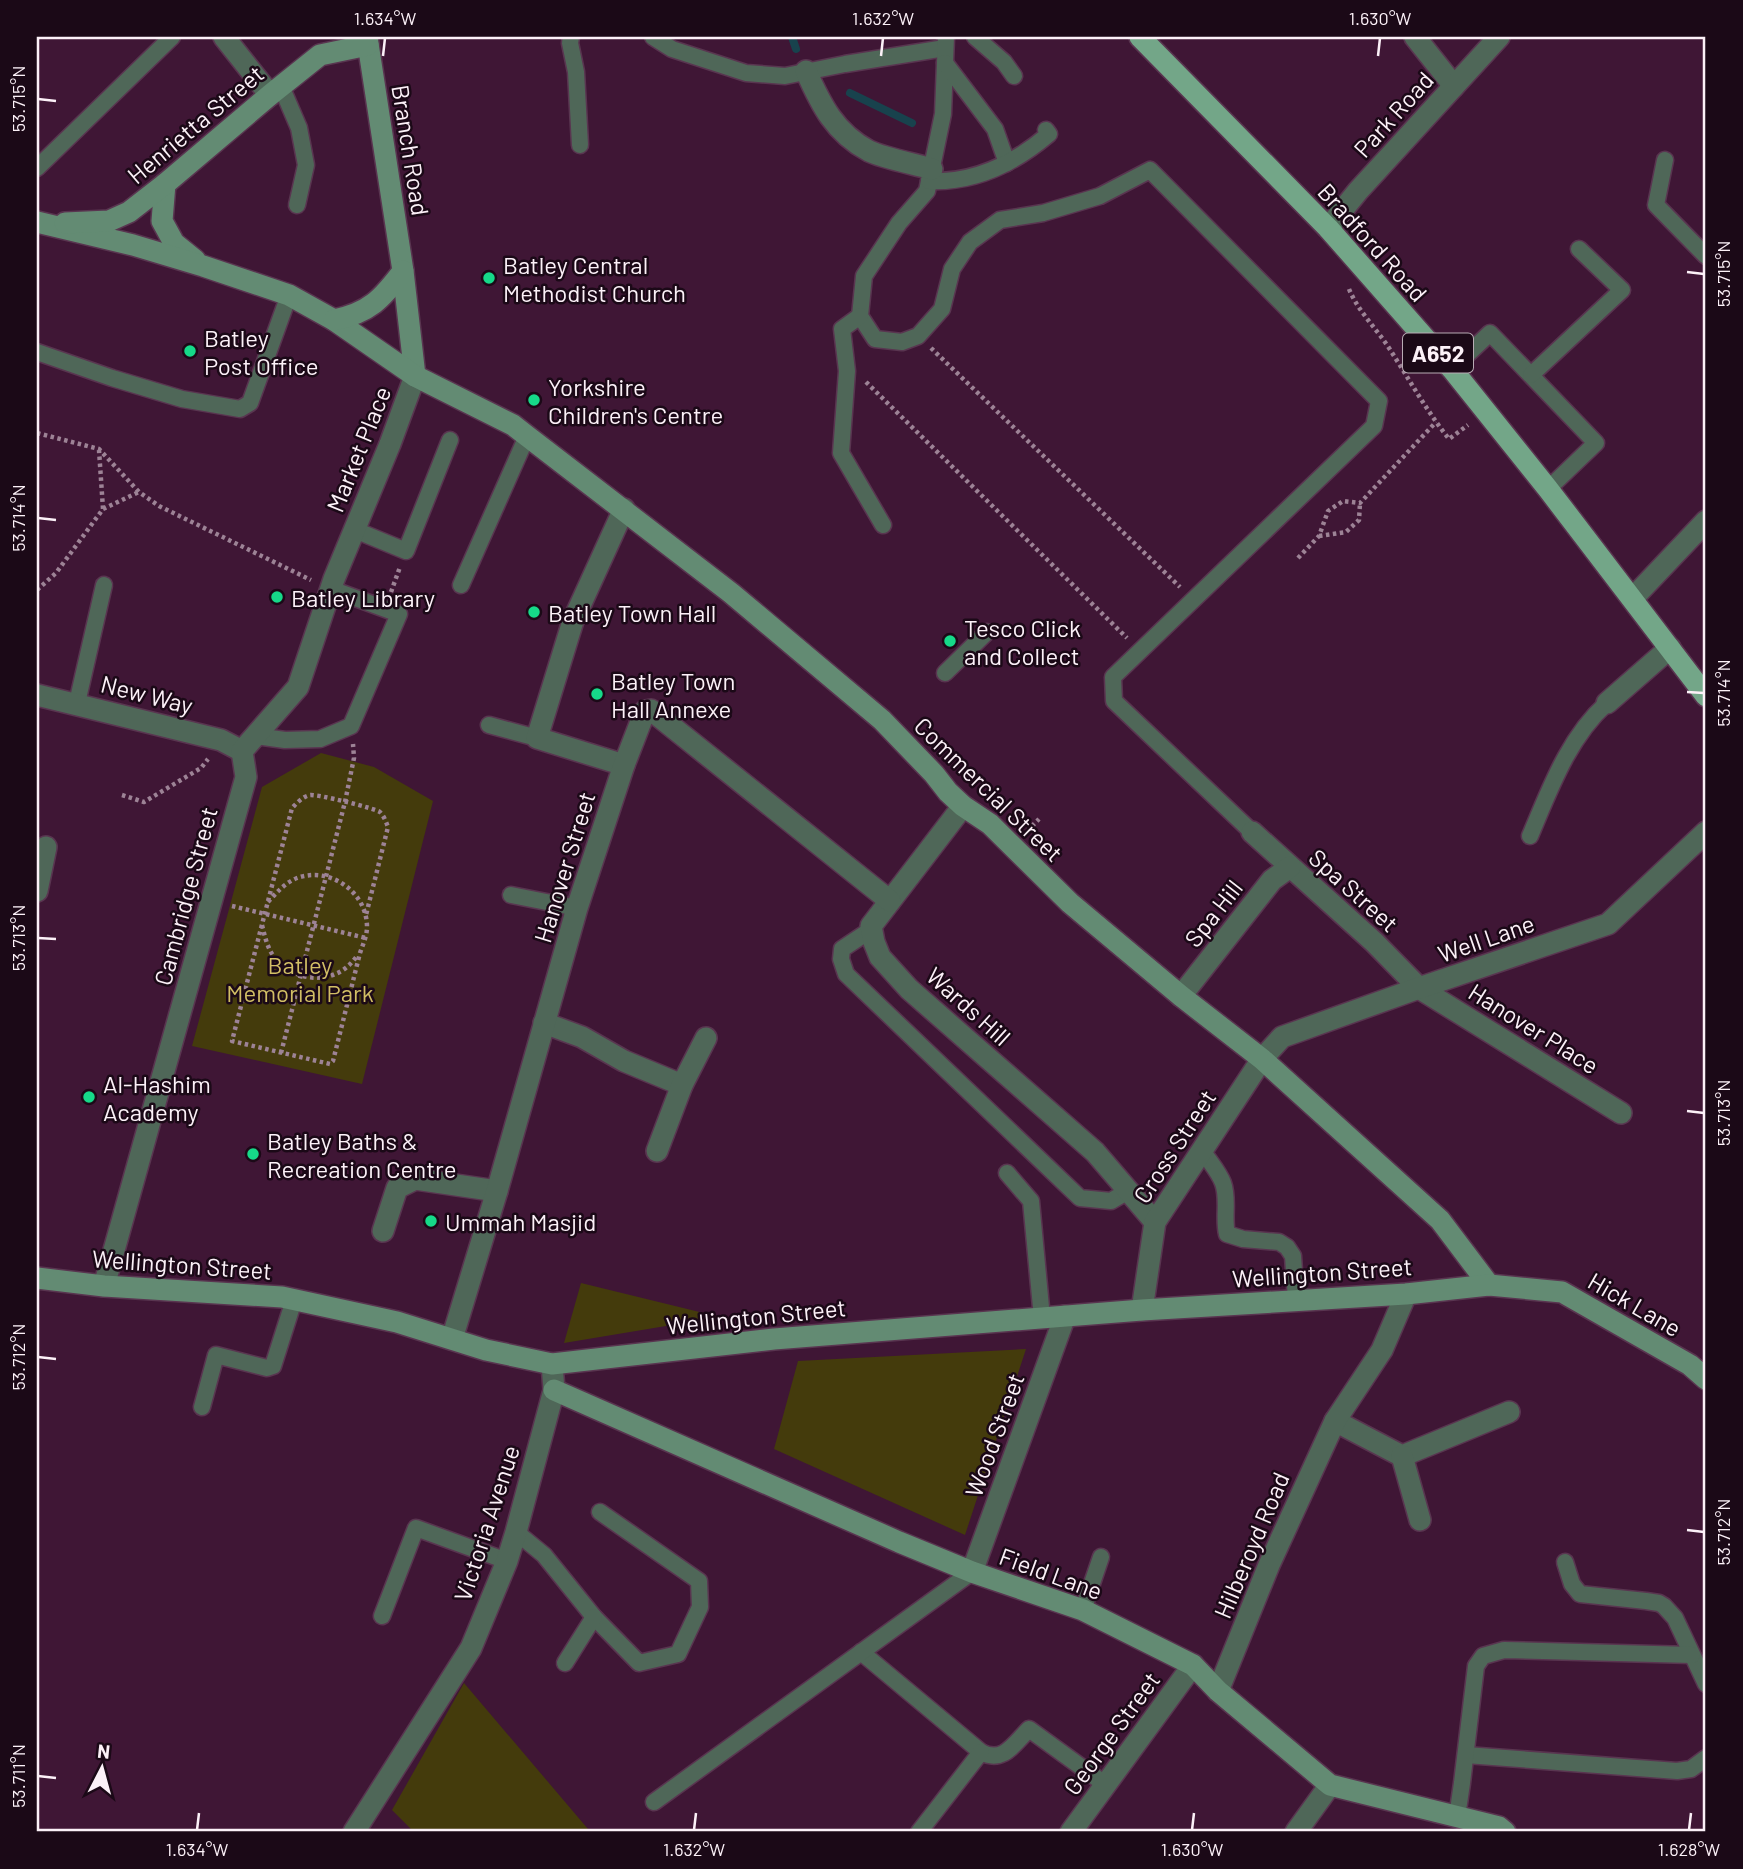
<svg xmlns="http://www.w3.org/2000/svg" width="1743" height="1869" font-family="Barlow,sans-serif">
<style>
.green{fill:#443b0c}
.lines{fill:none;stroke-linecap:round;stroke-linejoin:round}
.stream{stroke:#18424d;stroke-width:8}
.lane-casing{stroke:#593550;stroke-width:19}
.street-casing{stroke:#593550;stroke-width:24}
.secondary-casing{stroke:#593550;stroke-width:24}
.primary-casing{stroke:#593550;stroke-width:24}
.path{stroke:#9d8396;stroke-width:4.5;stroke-dasharray:3.5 3.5;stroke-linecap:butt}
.lane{stroke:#4f6758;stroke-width:16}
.street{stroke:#4f6758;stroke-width:21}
.secondary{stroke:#638b73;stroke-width:21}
.primary{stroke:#73a688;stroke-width:21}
.ticks{fill:none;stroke:#fcf1f8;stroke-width:2.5}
.poi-dot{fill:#16d989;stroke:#1b0917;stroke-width:2.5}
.labels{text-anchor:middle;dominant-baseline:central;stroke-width:5;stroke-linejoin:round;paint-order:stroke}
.shield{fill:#1b0917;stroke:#b8abb4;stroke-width:2}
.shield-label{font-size:23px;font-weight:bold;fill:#fcf1f8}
.street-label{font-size:24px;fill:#fcf1f8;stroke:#1b0917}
.poi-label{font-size:24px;fill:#fcf1f8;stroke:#1b0917;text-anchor:start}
.park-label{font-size:24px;fill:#d2bf65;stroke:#1b0917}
.neatline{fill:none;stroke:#fcf1f8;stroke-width:2.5}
.ticks-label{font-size:18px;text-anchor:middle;fill:#fcf1f8}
</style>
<rect width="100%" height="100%" fill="#3f1635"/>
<g class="green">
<path d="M321 753 374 767 433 801 362 1084 192 1046 262 787Z"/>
<path d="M581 1283 720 1317 564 1343Z"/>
<path d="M1026 1349 965 1535 774 1449 798 1361Z"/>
<path d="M464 1683 588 1829 585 1832H414L392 1810Z"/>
</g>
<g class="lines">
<g class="stream">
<path d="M792 37 796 49"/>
<path d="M850 93 912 123"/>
</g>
<g class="lane-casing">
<g id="lane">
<path d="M571 37 570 43 576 72 580 145"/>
<path d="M653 37 672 49 746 73 785 76 845 64 945 48"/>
<path d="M946 37 943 114 927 191 899 223 864 276 860 316 875 339 902 342 918 336 942 309 952 269 970 242 1000 220 1043 213 1100 196 1150 170 1379 401 1374 426 1113 677 1114 701 1252 832"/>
<path d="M975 37 1004 62 1014 76"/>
<path d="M945 63 995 129 1007 163"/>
<path d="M281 86 299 128 306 165 297 205"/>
<path d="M1665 160 1656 205 1706 256"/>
<path d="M37 168 172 37"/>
<path d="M929 181C974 183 1015 163 1049 134L1046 130"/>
<path d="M860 316 842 329 847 371 841 453 883 525"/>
<path d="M37 352 112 378 182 399 240 409 250 403 289 295"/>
<path d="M1452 369 1490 333 1596 443 1548 489"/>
<path d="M1531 375 1622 290 1579 249"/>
<path d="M355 530 406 551 450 440"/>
<path d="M461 585 527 436"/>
<path d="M945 673 987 632"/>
<path d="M77 703 104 585"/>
<path d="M489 725 537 738"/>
<path d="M256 736 285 740 320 739 351 726 399 614 331 589"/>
<path d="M1530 836C1550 789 1568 738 1607 703"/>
<path d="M511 895 577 908"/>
<path d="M872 929 842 949 841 959 846 974 1080 1198 1111 1201 1128 1191"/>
<path d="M1202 1150C1209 1161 1219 1172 1223 1183 1229 1199 1223 1218 1227 1234L1243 1239 1279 1242 1287 1247 1293 1256 1296 1300"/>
<path d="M1007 1173 1031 1201 1042 1318"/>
<path d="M202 1407 216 1355 267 1368 273 1366 294 1300"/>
<path d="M516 1532 544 1555 594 1617 639 1663 678 1654 700 1607 699 1581 600 1512"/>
<path d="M1565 1562 1572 1584 1580 1594 1646 1601 1659 1603 1664 1606 1675 1618 1706 1684"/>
<path d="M1083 1610 1101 1557"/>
<path d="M382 1616 416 1528 507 1561"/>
<path d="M861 1652 981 1752C1003 1764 1014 1744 1029 1729L1106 1785"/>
<path d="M565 1663 594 1617"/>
<path d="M1466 1755 1677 1771 1691 1769 1706 1758"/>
<path d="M654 1802 972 1572"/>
<path d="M1457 1817 1462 1783 1476 1666 1483 1656 1504 1650 1692 1655"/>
<path d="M919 1832 981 1752"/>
</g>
</g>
<g class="street-casing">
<g id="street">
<path d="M224 37 270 95"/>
<path d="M1415 37 1454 86"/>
<path d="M806 71C821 105 835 133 869 151 883 158 915 164 932 169"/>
<path d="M1328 228 1358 191 1499 37"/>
<path d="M1633 598 1706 521"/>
<path d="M37 695 221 740 242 751"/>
<path d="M1607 703 1670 648"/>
<path d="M624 765 537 738 573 621 624 509"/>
<path d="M963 806 871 926 874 942 880 957 909 989 1095 1152 1155 1222"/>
<path d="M1252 832 1374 942 1419 988 1621 1113"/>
<path d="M37 891 46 847"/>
<path d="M1181 996 1272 880 1290 867"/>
<path d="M544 1023 582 1037 624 1061 682 1085"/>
<path d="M657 1151 682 1085 706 1038"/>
<path d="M383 1231 397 1188 415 1179 497 1191"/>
<path d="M104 1286 246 777 242 751 298 687 334 579 390 444 415 376"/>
<path d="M1142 1310 1155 1222 1262 1059 1282 1037 1419 988 1608 924 1706 832"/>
<path d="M452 1339 497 1191 577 908 624 765 645 711 651 710 890 901"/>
<path d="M1335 1421 1402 1456 1509 1412"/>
<path d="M1402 1456 1420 1520"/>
<path d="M972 1572 1065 1316"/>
<path d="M1218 1691 1269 1565 1335 1421 1382 1350 1406 1294"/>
<path d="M354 1832 471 1648 507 1561 516 1532 554 1390 552 1364"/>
<path d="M1071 1832 1193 1665"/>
<path d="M1296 1832 1330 1785"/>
</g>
</g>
<g class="secondary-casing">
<g id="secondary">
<path d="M367 37 403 271 415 376"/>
<path d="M165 184 162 221 174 243 195 260"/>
<path d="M37 222 133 245 203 266 289 295 334 320 415 376 513 425 527 436 731 593 882 720 934 774 948 792 963 806 990 824 1070 903 1181 996 1262 1059 1440 1220 1489 1285"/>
<path d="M65 223 109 221 129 212 165 184 270 95 320 55 368 45"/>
<path d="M334 320C369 313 382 299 403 271"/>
<path d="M37 1278 104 1286 282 1297 397 1322 486 1350 552 1364 774 1339 1142 1310 1406 1294 1489 1285 1562 1292 1690 1365 1706 1379"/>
<path d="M554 1390 899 1542 972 1572 1083 1610 1193 1665 1218 1691 1330 1785 1499 1827 1505 1832"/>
</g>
</g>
<g class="primary-casing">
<path id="primary" d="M1140 37 1328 228 1452 369 1548 489 1706 696"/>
</g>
<g class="path">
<path d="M1349 289C1358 311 1376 328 1389 348 1409 379 1426 410 1449 439L1468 425"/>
<path d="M931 348 1180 587"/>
<path d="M866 382 1127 638"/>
<path d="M37 433 99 449 139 492 159 506 311 580"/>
<path d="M103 509 139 492"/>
<path d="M1319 536 1346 532 1359 520 1360 503"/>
<path d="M1298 558 1319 536 1328 511 1343 501 1360 503 1436 422"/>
<path d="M37 590 56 573 103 509 99 450"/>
<path d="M391 592 400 567"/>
<path d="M122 795 144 802 201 768 208 759"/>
<path d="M1027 831 1039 819"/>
<path d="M268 902C277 892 285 883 297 878 330 866 367 892 367 927 367 936 363 944 360 953L333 1061 330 1064 232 1041 292 808C297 803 302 797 310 795 317 794 374 808 380 812 384 816 386 822 388 827L366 915"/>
<path d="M232 906 366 938"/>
<path d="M262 925C265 937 267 947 274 957 286 975 315 983 335 974 344 971 351 964 357 956"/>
<path d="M281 1053 345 802 354 758 353 744"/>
</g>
<use href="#lane" class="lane"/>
<use href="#street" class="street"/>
<use href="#secondary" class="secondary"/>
<use href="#primary" class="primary"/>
</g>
<path class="ticks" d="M383 56 385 38M881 56 883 38M1378 56 1380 38M38 99 56 101M1687 272 1704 274M38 518 56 520M1687 692 1704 693M38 938 56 939M1687 1111 1704 1113M38 1357 56 1359M1687 1530 1704 1532M38 1776 56 1778M197 1830 199 1813M694 1830 696 1813M1192 1830 1194 1813M1689 1830 1691 1813"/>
<g class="poi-dot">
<circle cx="489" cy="278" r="7"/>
<circle cx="190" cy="351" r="7"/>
<circle cx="534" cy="400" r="7"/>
<circle cx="277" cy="597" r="7"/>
<circle cx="534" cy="612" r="7"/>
<circle cx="950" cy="641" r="7"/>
<circle cx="597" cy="694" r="7"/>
<circle cx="89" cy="1097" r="7"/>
<circle cx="253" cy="1154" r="7"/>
<circle cx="431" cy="1221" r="7"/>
</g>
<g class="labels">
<rect class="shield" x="1403" y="333.5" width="70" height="39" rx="5"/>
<g class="shield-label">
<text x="1438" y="353">A652</text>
</g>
<g class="street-label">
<text transform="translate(1393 114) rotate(-48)">Park Road</text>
<text transform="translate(195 124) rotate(-40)">Henrietta Street</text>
<text transform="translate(411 150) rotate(81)">Branch Road</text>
<text transform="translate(1373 242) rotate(48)">Bradford Road</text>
<text transform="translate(358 449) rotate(-68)">Market Place</text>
<text transform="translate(147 694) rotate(14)">New Way</text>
<text transform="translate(989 789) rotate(44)">Commercial Street</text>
<text transform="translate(564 867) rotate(-73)">Hanover Street</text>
<text transform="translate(1354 890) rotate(42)">Spa Street</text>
<text transform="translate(185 896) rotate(-75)">Cambridge Street</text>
<text transform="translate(1213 913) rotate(-52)">Spa Hill</text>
<text transform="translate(1486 938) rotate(-19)">Well Lane</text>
<text transform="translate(969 1006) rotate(42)">Wards Hill</text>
<text transform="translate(1534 1028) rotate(32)">Hanover Place</text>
<text transform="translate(1174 1146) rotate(-57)">Cross Street</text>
<text transform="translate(182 1264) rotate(4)">Wellington Street</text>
<text transform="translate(1322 1272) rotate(-4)">Wellington Street</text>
<text transform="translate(1635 1304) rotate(30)">Hick Lane</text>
<text transform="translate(756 1316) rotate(-6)">Wellington Street</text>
<text transform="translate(994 1435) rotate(-70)">Wood Street</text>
<text transform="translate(486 1523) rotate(-72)">Victoria Avenue</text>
<text transform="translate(1251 1545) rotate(-67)">Hilberoyd Road</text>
<text transform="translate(1051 1573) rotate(20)">Field Lane</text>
<text transform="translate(1111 1733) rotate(-54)">George Street</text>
</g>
<g class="poi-label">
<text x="503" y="264">Batley Central<tspan x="503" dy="28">Methodist Church</tspan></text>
<text x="204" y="337">Batley<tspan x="204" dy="28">Post Office</tspan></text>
<text x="548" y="386">Yorkshire<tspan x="548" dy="28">Children's Centre</tspan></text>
<text x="291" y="597">Batley Library</text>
<text x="548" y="612">Batley Town Hall</text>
<text x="964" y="627">Tesco Click<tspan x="964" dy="28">and Collect</tspan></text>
<text x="611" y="680">Batley Town<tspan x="611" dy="28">Hall Annexe</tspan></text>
<text x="103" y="1083">Al-Hashim<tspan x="103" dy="28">Academy</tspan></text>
<text x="267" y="1140">Batley Baths &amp;<tspan x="267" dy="28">Recreation Centre</tspan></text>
<text x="445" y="1221">Ummah Masjid</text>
</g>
<g class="park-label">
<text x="300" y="964">Batley<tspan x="300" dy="28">Memorial Park</tspan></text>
</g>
</g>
<rect width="1743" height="1869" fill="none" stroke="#1b0917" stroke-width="77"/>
<g transform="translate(102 1768) rotate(6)" stroke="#1b0917" stroke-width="5" paint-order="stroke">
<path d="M0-5L12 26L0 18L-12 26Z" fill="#fcf1f8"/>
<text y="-10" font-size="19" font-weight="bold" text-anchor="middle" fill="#fcf1f8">N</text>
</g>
<rect x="38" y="38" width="1666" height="1792" class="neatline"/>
<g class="ticks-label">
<text x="385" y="25">1.634°W</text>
<text x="883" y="25">1.632°W</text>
<text x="1380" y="25">1.630°W</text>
<text transform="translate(19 99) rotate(-90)" y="6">53.715°N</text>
<text transform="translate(1724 274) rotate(-90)" y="6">53.715°N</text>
<text transform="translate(19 518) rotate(-90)" y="6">53.714°N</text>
<text transform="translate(1724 693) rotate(-90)" y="6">53.714°N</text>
<text transform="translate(19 938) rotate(-90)" y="6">53.713°N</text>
<text transform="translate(1724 1113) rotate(-90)" y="6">53.713°N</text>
<text transform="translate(19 1357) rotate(-90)" y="6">53.712°N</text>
<text transform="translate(1724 1532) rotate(-90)" y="6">53.712°N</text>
<text transform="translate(19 1776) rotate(-90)" y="6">53.711°N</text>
<text x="197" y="1856">1.634°W</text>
<text x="694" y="1856">1.632°W</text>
<text x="1192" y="1856">1.630°W</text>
<text x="1689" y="1856">1.628°W</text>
</g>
</svg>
